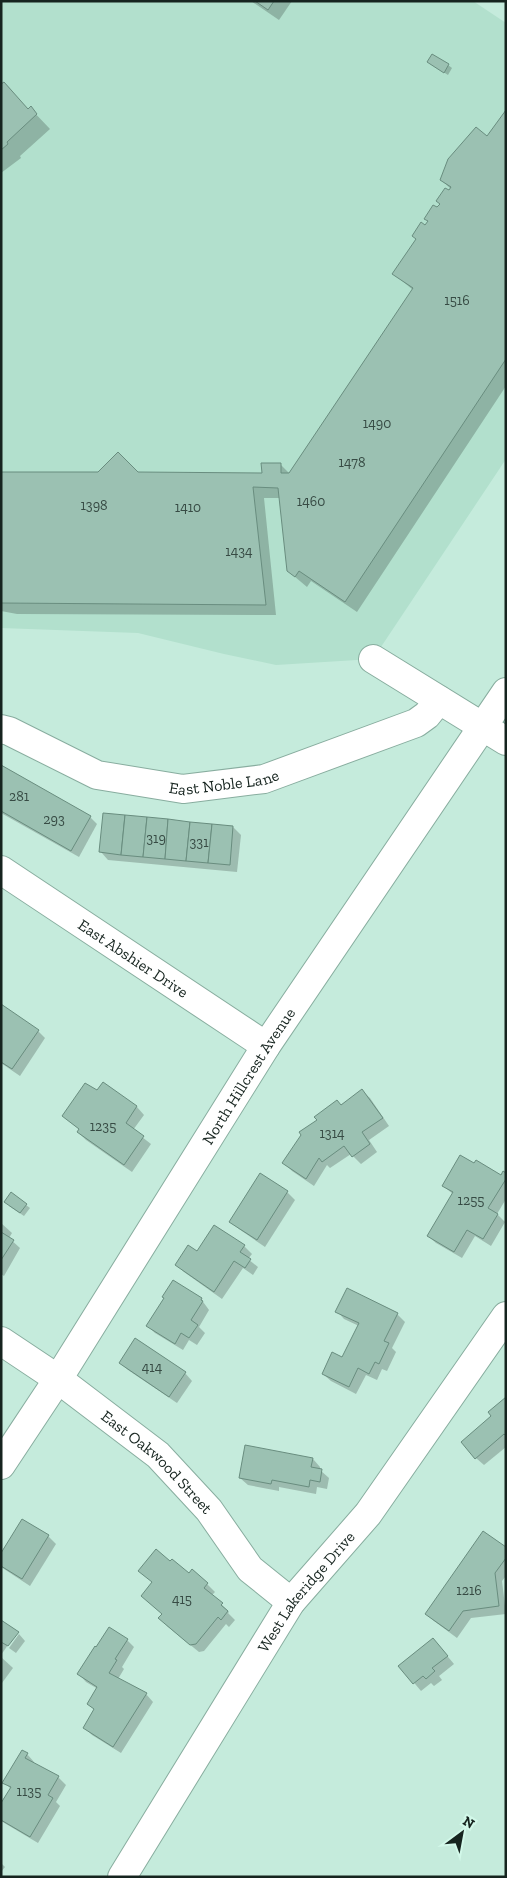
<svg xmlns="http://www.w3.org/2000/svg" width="507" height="1878" font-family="'Zilla Slab',serif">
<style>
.built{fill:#b2e0cd}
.shadow{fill:#0003}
.building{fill:#9bc1b2;stroke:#698d7f}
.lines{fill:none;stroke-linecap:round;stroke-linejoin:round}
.minor-casing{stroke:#88ad9f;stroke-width:30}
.minor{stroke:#fff;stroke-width:28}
.labels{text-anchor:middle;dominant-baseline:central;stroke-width:5;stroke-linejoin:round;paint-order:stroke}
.number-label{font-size:14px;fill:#374b44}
.street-label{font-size:16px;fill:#16241f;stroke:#d2f8e9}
</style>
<rect width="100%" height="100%" fill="#c5ebdc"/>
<path class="built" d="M1 1H473L506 23V459L373 659 276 665 224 654 138 633 1 628Z"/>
<g class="shadow">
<path d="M251 1H292L279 20Z"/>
<path d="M428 62 448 65 452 68 448 75Z"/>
<path d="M1 86 28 110 30 108 50 129 20 156 21 158 1 173Z"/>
<path d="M506 112V386L357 612 311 581 307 587 288 571 280 498H264L276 615 17 614 1 611V473L263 474 280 464 290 474 413 290 394 274 429 222 425 219 438 209 451 189 441 180 488 137Z"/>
<path d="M1 766 90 817 97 824 79 857 1 813Z"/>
<path d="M104 814 233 827 241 835 237 872 108 860 101 852Z"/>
<path d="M1 1006 38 1031 45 1038 20 1076 1 1063Z"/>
<path d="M103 1083 137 1107 144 1115 133 1130 151 1144 132 1172 86 1140 78 1132 80 1130 64 1116 97 1092Z"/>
<path d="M362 1091 370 1098 389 1126 369 1140 377 1152 361 1164 351 1154 330 1168 327 1165 314 1186 292 1171 284 1163 318 1120Z"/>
<path d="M474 1165 501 1176 506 1175V1199L497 1214 505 1222 491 1246 475 1236 462 1258 436 1243 428 1236 453 1194 443 1186Z"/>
<path d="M287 1192 295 1200 265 1247 239 1229 231 1222Z"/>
<path d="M26 1205 30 1208 24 1216 9 1206Z"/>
<path d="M1 1223 12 1233 9 1238 20 1248 4 1276 1 1274Z"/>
<path d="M244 1246 252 1254 248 1259 258 1267 253 1275 243 1268 222 1299 184 1272 177 1265 197 1253Z"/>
<path d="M201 1299 209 1310 199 1327 205 1333 197 1345 189 1340 183 1350 155 1333 148 1326Z"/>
<path d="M337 1311 397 1314 405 1322 392 1348 396 1352 387 1371 382 1369 377 1380 366 1375 356 1394 331 1381 323 1374 343 1359 359 1326 344 1319Z"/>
<path d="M120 1363 185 1373 192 1381 177 1403 128 1370Z"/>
<path d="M506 1399V1447L484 1465 476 1458 493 1416Z"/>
<path d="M313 1459 320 1467V1470L329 1478 327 1489 317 1487 316 1494 279 1487V1491L248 1485 240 1478Z"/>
<path d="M48 1536 56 1544 30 1586 1 1567V1555Z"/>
<path d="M506 1549V1576L502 1581 506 1614 471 1618 457 1638 434 1621 426 1614Z"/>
<path d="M170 1563 207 1584 215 1592 212 1595 229 1612 228 1613 235 1620 229 1627 226 1624 204 1651 199 1652 167 1626 153 1583 148 1578Z"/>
<path d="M1 1621 17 1632 1 1655Z"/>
<path d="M19 1634 25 1641 16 1653 9 1648Z"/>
<path d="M433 1639 454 1664 439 1676 442 1680 434 1686 431 1683 421 1691 400 1666Z"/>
<path d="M127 1640 134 1647 122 1667 124 1669 118 1679 146 1694 153 1702 121 1753 92 1735 84 1727 95 1710 88 1704 98 1689 86 1682 79 1674Z"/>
<path d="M1 1657 13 1668 2 1683 1 1682Z"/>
<path d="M27 1754 34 1762 33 1764 58 1777 66 1785 56 1802 60 1806 38 1843 1 1821V1806L11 1789 4 1782Z"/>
<path d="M1 1863 5 1867 1 1872Z"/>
</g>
<g class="building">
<path d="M255 1H274L268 10Z"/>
<path d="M432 54 449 64 444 73 427 62Z"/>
<path d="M4 82 28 109 31 106 37 114 7 142 8 144 1 150V84Z"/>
<path d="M506 110V359L345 602 299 571 295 577 287 571 278 488 253 487 266 605 1 603V472H98L118 452 138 472 262 473 261 463H281V473H289L413 288 392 274 416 239 412 236 421 222 425 225 428 221 424 219 433 205 437 207 440 204 436 201 445 188 449 190 451 187 440 180 448 159 476 127 487 136Z"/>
<path d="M1 765 91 816 71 851 1 811Z"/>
<path d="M103 813 125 815 121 855 99 852Z"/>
<path d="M125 815 147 817 143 857 121 855Z"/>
<path d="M147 817 168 819 165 859 143 857Z"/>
<path d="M168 819 190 822 186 861 165 859Z"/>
<path d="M190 822 212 824 208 863 186 861Z"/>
<path d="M212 824 233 826 230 865 208 863Z"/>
<path d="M1 1004 39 1030 12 1069 1 1062Z"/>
<path d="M103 1082 137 1106 126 1123 144 1136 124 1165 77 1132 79 1129 62 1116 85 1083 97 1090Z"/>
<path d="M362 1089 383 1118 362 1132 370 1144 352 1157 344 1146 322 1162 319 1158 306 1179 282 1163 301 1135 299 1132 317 1120 314 1117 337 1100 341 1105Z"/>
<path d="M460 1155 474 1163 476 1160 501 1175 503 1171 506 1173V1179L488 1208 498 1214 483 1239 467 1230 454 1252 427 1236 453 1192 442 1186Z"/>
<path d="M260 1173 288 1191 257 1240 229 1222Z"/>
<path d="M11 1192 27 1204 20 1213 4 1202Z"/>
<path d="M214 1225 245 1245 240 1252 251 1259 245 1268 234 1261 214 1292 175 1265 188 1245 197 1251Z"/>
<path d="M1 1232 14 1240 1 1260Z"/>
<path d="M173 1280 202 1298 201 1300 203 1301 191 1320 198 1325 189 1338 181 1333 175 1344 146 1326 164 1298 162 1297Z"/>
<path d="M347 1288 398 1313 384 1341 389 1343 379 1364 375 1362 369 1374 358 1368 349 1387 322 1374 332 1352 342 1357 359 1323 335 1312Z"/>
<path d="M135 1338 186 1372 169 1397 119 1363Z"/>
<path d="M506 1397V1436L504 1434 475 1459 461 1442 491 1416 488 1412Z"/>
<path d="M245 1445 313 1458 311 1467 322 1469 320 1482 310 1480 309 1487 272 1480 271 1484 239 1478Z"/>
<path d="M22 1519 49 1535 22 1579 1 1566V1553Z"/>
<path d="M483 1531 506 1547V1558L495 1573 499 1606 463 1611 449 1631 425 1614Z"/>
<path d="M156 1549 170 1561 172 1559 189 1573 192 1569 208 1583 204 1588 223 1603 221 1605 228 1611 221 1620 218 1617 196 1644 190 1645 158 1618 162 1614 141 1596 152 1582 138 1571Z"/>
<path d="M1 1620 19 1632 8 1646 1 1642Z"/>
<path d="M109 1627 128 1639 115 1659 117 1660 109 1673 147 1693 113 1747 83 1728 94 1709 87 1704 97 1687 77 1674 95 1646 96 1647Z"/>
<path d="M433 1638 448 1656 432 1668 435 1671 426 1679 423 1676 413 1684 398 1666Z"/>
<path d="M22 1750 28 1753 25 1758 59 1776 48 1795 53 1798 30 1837 1 1820V1803L11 1787 2 1783Z"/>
</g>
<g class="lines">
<g class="minor-casing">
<g id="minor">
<path d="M373 659 506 741"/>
<path id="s1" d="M1 729 9 731 97 775 183 789 264 779 416 723 427 715 439 700"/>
<path id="s2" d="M1 870 266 1046"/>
<path id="s3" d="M1 1341 58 1379 158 1455 209 1510 250 1569 291 1602"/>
<path id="s4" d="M1 1465 58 1379 266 1046 506 692"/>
<path id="s5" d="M122 1877 291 1602 368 1514 506 1316"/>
</g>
</g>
<use href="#minor" class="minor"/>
</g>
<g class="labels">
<g class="number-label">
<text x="457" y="300">1516</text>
<text x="377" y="423">1490</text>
<text x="352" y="462">1478</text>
<text x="311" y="501">1460</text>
<text x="94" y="505">1398</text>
<text x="188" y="507">1410</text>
<text x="239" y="551">1434</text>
<text x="19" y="796">281</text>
<text x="54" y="819">293</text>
<text x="156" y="838">319</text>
<text x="199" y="842">331</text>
<text x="103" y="1126">1235</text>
<text x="332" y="1133">1314</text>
<text x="471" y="1200">1255</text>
<text x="152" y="1367">414</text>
<text x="469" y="1590">1216</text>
<text x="182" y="1599">415</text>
<text x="29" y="1791">1135</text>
</g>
<g class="street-label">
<text stroke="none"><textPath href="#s1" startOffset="235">East Noble Lane</textPath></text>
<text stroke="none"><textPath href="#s2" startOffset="159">East Abshier Drive</textPath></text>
<text stroke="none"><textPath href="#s4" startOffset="461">North Hillcrest Avenue</textPath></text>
<text stroke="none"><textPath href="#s3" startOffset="198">East Oakwood Street</textPath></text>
<text stroke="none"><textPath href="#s5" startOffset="340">West Lakeridge Drive</textPath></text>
</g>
</g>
<rect width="507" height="1878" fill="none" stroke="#16241f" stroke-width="5"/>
<g transform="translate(462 1833) rotate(32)" stroke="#d2f8e9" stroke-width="4" paint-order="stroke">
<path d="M0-4L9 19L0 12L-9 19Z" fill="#16241f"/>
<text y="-8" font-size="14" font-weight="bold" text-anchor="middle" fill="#16241f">N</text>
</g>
</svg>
